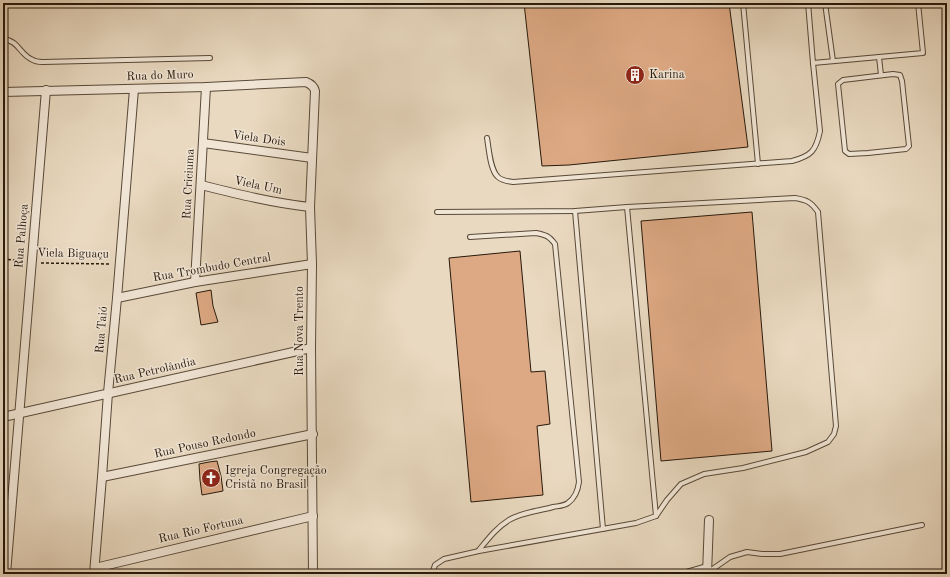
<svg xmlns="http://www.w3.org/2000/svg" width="950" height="577" font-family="'Old Standard TT',serif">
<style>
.building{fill:#dda984;stroke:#27190b}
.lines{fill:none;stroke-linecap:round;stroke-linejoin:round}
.lane-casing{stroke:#584938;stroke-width:6}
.street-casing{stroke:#584938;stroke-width:10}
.path{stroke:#27190b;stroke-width:1.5;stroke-dasharray:3 2;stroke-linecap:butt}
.lane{stroke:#f1e6d6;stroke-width:4}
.street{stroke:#f1e6d6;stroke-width:8}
.labels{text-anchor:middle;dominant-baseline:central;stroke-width:3;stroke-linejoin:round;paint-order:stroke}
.poi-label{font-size:12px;fill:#27190b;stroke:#f1e6d6;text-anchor:start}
.street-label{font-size:12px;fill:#27190b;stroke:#f1e6d6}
</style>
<rect width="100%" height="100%" fill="#e9d9c0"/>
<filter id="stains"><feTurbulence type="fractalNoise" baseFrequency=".005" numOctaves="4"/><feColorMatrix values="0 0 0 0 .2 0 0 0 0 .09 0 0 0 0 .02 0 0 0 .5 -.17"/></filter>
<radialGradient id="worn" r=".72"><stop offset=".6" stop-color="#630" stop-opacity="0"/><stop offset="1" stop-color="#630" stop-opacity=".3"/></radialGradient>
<g class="building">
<path d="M524 3H729L748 147 569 165 542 166Z"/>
<path d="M752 212 772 451 661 461 641 221Z"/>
<path d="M520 251 531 372 545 371 550 424 537 426 543 495 471 502 449 258Z"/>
<path d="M211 290 213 306 218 322 201 325 196 293Z"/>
<path d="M217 461 221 476 223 491 202 495 200 480 199 464 209 462Z"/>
</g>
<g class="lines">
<g class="lane-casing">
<g id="lane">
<path d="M743 3 758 164"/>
<path d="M825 3 833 61"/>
<path d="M3 39C19 41 19 53 31 59 34 61 39 62 43 62L210 58"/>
<path d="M879 57 881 75"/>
<path d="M813 63 923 53 918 3"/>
<path d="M893 74 900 75 902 81 909 146 906 149 868 153 849 154 845 151 838 84 843 80Z"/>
<path d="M487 138C489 149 490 170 498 177 502 181 508 181 513 182L792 161C811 156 816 151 820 131L813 63 808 3"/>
<path d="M627 207 656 516"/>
<path d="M575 211 603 529"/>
<path d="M470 237 536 233C546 235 549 236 555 244L579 482C578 490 575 498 568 503 564 506 558 506 553 507 539 511 522 512 509 520 496 528 488 539 479 550"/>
<path d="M707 573 730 557 747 552 762 554H780L922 525"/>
<path d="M432 574 435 565 444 559 479 551 636 523 656 516 667 500 681 484 704 474 743 468 806 452 828 442 834 434 836 426 818 212C811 202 807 200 795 198L627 207 575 211 437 212"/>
</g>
</g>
<g class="street-casing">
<g id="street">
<path d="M3 92 206 87 306 82C311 84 314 86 315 91L310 207 312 264 311 348 313 574"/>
<path d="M203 143 312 158"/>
<path d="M201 185C237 194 273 203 310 207"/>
<path d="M195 282 206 87"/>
<path d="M117 298 195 282 312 264"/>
<path d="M3 417 311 348"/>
<path d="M102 477 313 434"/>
<path d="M95 568 313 516"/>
<path d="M6 574 46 90"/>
<path d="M94 574 102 477 108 393 117 298 134 89"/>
<path d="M686 574 707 568"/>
<path d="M707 574 709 520"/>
</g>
</g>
<g class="path">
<path d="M3 259 23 261"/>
<path d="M41 263 111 264"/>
</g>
<use href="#lane" class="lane"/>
<use href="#street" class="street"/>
</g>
<defs>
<g id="building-disc" transform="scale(1)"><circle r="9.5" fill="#8f2418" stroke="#f1e6d6"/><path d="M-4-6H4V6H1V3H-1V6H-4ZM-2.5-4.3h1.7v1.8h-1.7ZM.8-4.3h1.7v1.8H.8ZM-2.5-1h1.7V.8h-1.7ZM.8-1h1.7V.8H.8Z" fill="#fff"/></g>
<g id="church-disc" transform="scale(1)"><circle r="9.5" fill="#8f2418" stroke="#f1e6d6"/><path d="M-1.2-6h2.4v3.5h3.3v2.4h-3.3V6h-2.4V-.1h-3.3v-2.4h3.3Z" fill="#fff"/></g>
</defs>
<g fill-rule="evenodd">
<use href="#building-disc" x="635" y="75"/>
<use href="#church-disc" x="211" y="478"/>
</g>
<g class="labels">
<g class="poi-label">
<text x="649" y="75">Karina</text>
<text x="225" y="471">Igreja Congregação<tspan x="225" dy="14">Cristã no Brasil</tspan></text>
</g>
<g class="street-label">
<text transform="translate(160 76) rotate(-2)">Rua do Muro</text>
<text transform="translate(259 139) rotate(8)">Viela Dois</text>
<text transform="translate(189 184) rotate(-87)">Rua Criciuma</text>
<text transform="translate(258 186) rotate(12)">Viela Um</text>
<text transform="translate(22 236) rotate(-85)">Rua Palhoça</text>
<text transform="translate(73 254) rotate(1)">Viela Biguaçu</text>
<text transform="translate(212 268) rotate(-10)">Rua Trombudo Central</text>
<text transform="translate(102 330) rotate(-85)">Rua Taió</text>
<text transform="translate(300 331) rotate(-90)">Rua Nova Trento</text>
<text transform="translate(155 371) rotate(-13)">Rua Petrolândia</text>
<text transform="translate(205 444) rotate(-12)">Rua Pouso Redondo</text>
<text transform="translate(201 530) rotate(-13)">Rua Rio Fortuna</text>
</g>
</g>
<rect width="950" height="577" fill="none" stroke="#e9d9c0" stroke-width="16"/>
<rect x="4" y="4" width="942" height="569" fill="none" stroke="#27190b" stroke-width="2"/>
<rect x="8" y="8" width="934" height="561" fill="none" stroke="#27190b"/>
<rect width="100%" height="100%" filter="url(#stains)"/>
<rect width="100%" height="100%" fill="url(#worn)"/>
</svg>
